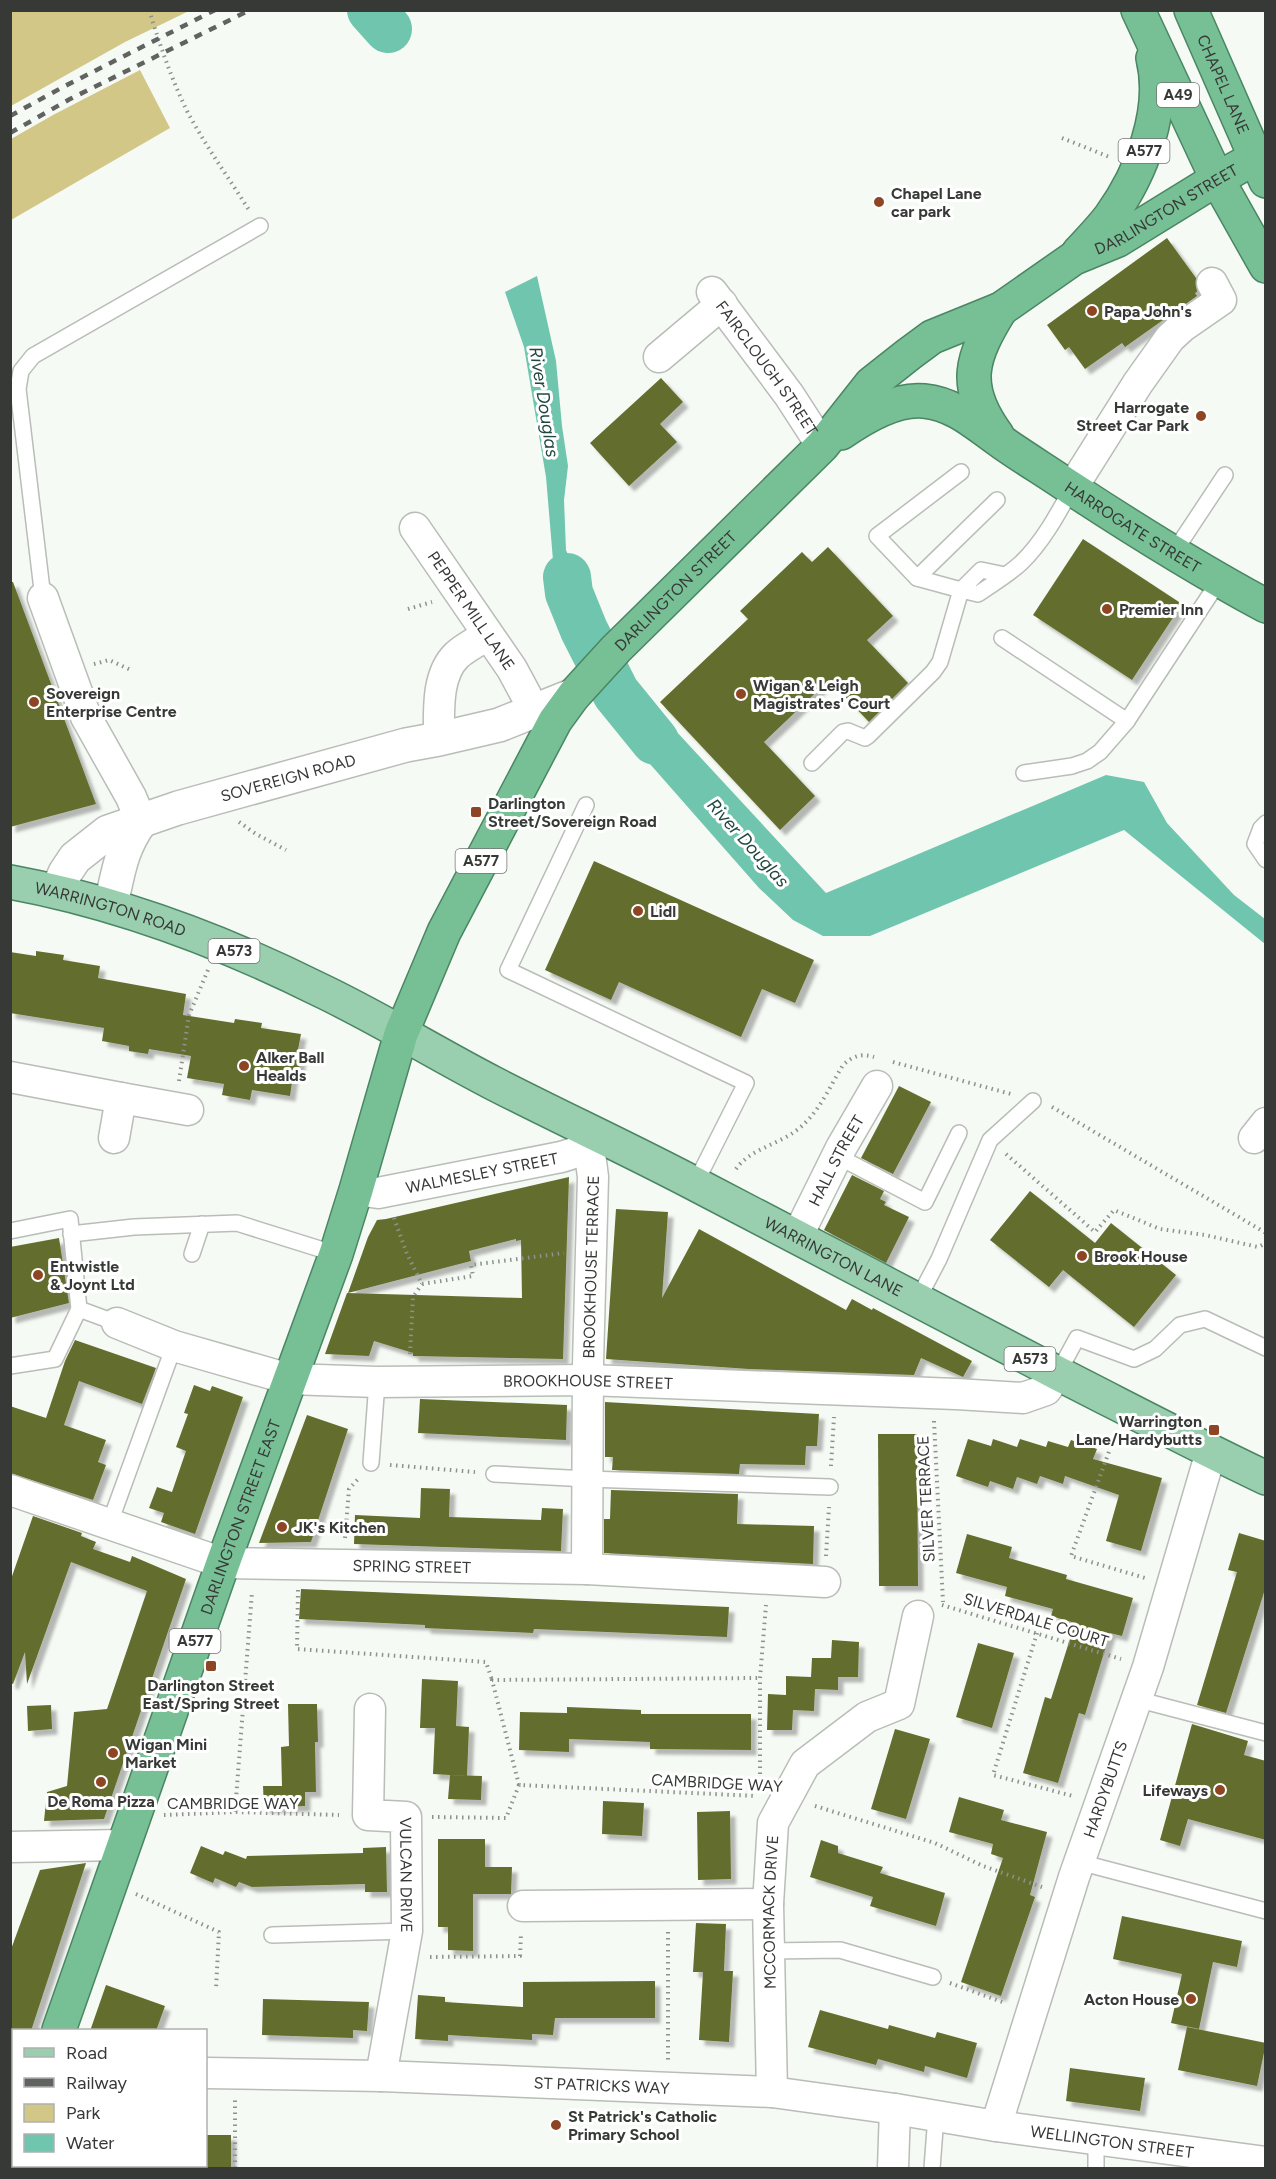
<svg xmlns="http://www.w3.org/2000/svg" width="1276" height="2179" font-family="Figtree,sans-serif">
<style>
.green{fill:#d2c786}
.water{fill:#70c5ae}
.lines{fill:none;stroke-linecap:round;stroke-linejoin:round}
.river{stroke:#70c5ae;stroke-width:48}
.building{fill:#636e2d;filter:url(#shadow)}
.service-casing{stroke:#b9bdb7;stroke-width:18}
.minor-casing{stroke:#b9bdb7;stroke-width:33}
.tertiary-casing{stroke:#b9bdb7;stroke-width:36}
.primary-casing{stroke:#4a8663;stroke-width:36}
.trunk-casing{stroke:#4a8663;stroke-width:36}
.path{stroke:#8e918d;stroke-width:4;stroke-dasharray:1.5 4.5;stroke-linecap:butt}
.service{stroke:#fff;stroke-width:15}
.minor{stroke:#fff;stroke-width:30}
.tertiary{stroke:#fff;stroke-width:33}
.primary{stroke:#99cfaf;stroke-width:33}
.trunk{stroke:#77bf94;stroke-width:33}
.rail{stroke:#616360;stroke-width:4.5;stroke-dasharray:8 8;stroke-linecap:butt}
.poi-dot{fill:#8d4524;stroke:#fff;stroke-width:2}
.labels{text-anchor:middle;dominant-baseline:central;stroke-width:6;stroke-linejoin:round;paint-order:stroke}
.shield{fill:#fff;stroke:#737473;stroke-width:1.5}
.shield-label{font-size:15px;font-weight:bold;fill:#373937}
.street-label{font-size:16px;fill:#373937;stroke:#fff}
.poi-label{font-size:16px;font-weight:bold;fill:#373937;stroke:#fff;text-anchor:start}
.water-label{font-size:18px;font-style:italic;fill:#21483e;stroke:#fff}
</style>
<defs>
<filter id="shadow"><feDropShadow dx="5.5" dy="5.5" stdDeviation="1.5" flood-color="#0004"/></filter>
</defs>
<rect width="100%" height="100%" fill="#f6faf4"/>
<g class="green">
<path d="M11 10H189V11L125 42 11 106Z"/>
<path d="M140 70 170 128 11 220V139L53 115Z"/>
</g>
<g class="water">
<path d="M537 276 556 361 562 426 568 466 564 500 566 550 580 584 600 624 581 644 561 599 553 560 546 477 524 347 505 292Z"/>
<path d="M625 676 826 893 1106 775 1144 782 1167 823 1234 895 1265 919V944L1124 830 870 936H823L793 920 759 888 599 706Z"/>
</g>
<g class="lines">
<g class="river">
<path d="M371 10 388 29"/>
<path d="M567 577 569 593 584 630 616 693 655 741"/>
</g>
</g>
<g class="building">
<path d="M1167 238 1196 278 1197 292 1195 293 1197 296 1125 347 1122 343 1085 369 1069 347 1065 350 1047 325Z"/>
<path d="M661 378 683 402 660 424 677 442 629 486 590 443Z"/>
<path d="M1083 539 1182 604 1132 680 1033 615Z"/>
<path d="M828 547 893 616 867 640 908 683 869 722 829 680 764 742 815 796 780 830 660 702 748 619 740 611 802 552 812 562Z"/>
<path d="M10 582H13L96 804 10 827Z"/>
<path d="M594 861 814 960 795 1003 762 989 741 1037 619 982 611 1000 545 970Z"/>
<path d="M36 951 64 955 63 960 100 966 98 978 186 994 183 1015 234 1023 235 1019 262 1023 261 1028 301 1034 297 1055 301 1056 298 1076 293 1075 290 1096 252 1090 250 1100 222 1095 224 1084 187 1078 191 1056 149 1049 148 1054 129 1051V1046L102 1041 104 1028 10 1013V952L36 956Z"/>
<path d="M899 1086 931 1102 893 1174 861 1158Z"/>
<path d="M852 1175 884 1191 880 1199 886 1202 884 1205 909 1217 886 1263 824 1230Z"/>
<path d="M569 1177 563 1359 413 1356V1353L374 1341 369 1356 325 1354 347 1293 522 1298 521 1240 516 1241V1239L469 1251 471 1261 348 1293 368 1237 377 1220 386 1219Z"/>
<path d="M1030 1191 1095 1243 1111 1223 1176 1275 1134 1327 1063 1270 1049 1287 990 1240Z"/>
<path d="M616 1209 668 1212 662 1298 699 1229 846 1310 852 1299 872 1310 873 1308 972 1361 963 1377 921 1358 914 1375 749 1369 606 1359Z"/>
<path d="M59 1238 69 1303 10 1318V1247Z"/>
<path d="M75 1340 156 1368 142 1404 79 1381 64 1425 106 1440 98 1462 106 1465 93 1500 10 1473V1406L46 1418 65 1361Z"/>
<path d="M194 1385 210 1391 212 1386 243 1397 195 1534 161 1522 164 1513 149 1508 157 1487 172 1492 186 1451 176 1447 188 1414 184 1413Z"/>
<path d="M420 1399 567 1405 566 1440 418 1433Z"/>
<path d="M605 1402 819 1414 817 1446H806L805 1465 740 1464 739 1474 612 1470 613 1457H605Z"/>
<path d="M307 1415 348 1429 311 1542 259 1543Z"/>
<path d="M878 1434H917L918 1586H879Z"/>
<path d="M968 1439 991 1446 993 1439 1017 1447 1020 1439 1046 1447 1048 1441 1068 1447 1071 1440 1097 1449 1093 1459 1162 1478 1141 1551 1106 1541 1119 1495 1065 1476 1063 1484 1040 1476 1037 1484 1017 1477 1013 1489 990 1481 988 1487 956 1476Z"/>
<path d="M421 1488 450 1489 449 1517 541 1520 542 1508 563 1509 561 1551 354 1544 355 1515 420 1518Z"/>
<path d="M611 1490 738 1494 737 1524 814 1526 813 1564 604 1553V1519H610Z"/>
<path d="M33 1516 82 1533 81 1536 96 1542 93 1549 130 1562 132 1556 186 1579 104 1819 44 1821 47 1792 67 1786 74 1712 107 1709 147 1591 71 1562 27 1684 25 1652 13 1684 10 1683V1582Z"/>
<path d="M1239 1533 1266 1541V1586L1226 1713 1197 1705 1237 1572 1228 1570Z"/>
<path d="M967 1534 1012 1547 1009 1558 1067 1575 1066 1579 1133 1598 1122 1636 1110 1633 1085 1715 1079 1713 1058 1783 1023 1773 1045 1697 1051 1699 1075 1623 1051 1616 1053 1609 1005 1596 1007 1587 956 1573Z"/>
<path d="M301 1589 729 1607 727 1637 534 1629 533 1633 425 1628V1625L299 1619Z"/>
<path d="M832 1640 859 1642 858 1677H838V1690L815 1689 814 1711 793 1710 792 1730H767L768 1694 786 1695V1676L811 1677 812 1658H831Z"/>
<path d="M978 1643 1014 1653 992 1728 956 1717Z"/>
<path d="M422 1679 458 1681 456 1726 469 1727 467 1776 433 1774 435 1728H420Z"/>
<path d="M288 1704H317L318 1742H315L316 1792H305V1806L264 1808 263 1786H282L281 1747 289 1746Z"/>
<path d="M51 1705 52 1729 28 1731 27 1706Z"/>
<path d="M567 1707 641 1710V1714H751V1750L650 1749V1742L569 1739V1752L519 1750 520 1712 567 1713Z"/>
<path d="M1192 1724 1248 1741 1244 1755 1266 1761V1840L1188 1819 1180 1846 1160 1840Z"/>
<path d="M895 1729 930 1739 906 1819 871 1809Z"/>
<path d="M450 1775 482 1776 481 1800 448 1799Z"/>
<path d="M959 1797 1004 1810 1001 1820 1047 1832 1030 1895 1035 1897 1001 1996 961 1982 1003 1858 991 1854 993 1844 949 1832Z"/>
<path d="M603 1801 644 1803 642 1836 602 1834Z"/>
<path d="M730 1811 731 1879 698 1880 697 1812Z"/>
<path d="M438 1839H485V1867H512L511 1894H473V1951L448 1950V1927H438Z"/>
<path d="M821 1840 838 1846V1853L883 1867 880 1873 945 1893 936 1926 870 1906 873 1897 810 1877Z"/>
<path d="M201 1846 223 1855 225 1851 246 1859 247 1856 363 1853V1848L386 1847 387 1892H365V1884L252 1887 239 1882 236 1887 215 1878 213 1883 190 1873Z"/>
<path d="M86 1863 31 2031H10V1952L40 1870Z"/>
<path d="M1122 1916 1242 1941 1237 1967 1213 1962 1199 2029 1171 2023 1182 1974 1113 1959Z"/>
<path d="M696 1923 726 1924 724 1971H733L729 2042 699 2040 703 1972H693Z"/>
<path d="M655 1981V2018H555L553 2035 532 2034V2040L448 2035V2041L415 2039 418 1995 445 1997V2002L523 2007V1982Z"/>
<path d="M106 1985 165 2006 156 2031H90Z"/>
<path d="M263 1999 369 2002 367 2031 353 2030V2038L262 2035Z"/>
<path d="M820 2010 888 2029 889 2025 935 2038 937 2032 977 2043 967 2078 925 2066 924 2072 878 2059 876 2065 808 2047Z"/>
<path d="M1187 2027 1266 2043 1257 2086 1178 2070Z"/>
<path d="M1070 2068 1145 2078 1140 2111 1066 2101Z"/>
<rect x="206" y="2135" width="25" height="34"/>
</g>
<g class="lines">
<g class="service-casing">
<g id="service">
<path d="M1174 552 1225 475"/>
<path d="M1005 575 981 570 961 590 978 594C992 584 1008 575 1021 563 1042 543 1058 514 1072 488"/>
<path d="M917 578 997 500"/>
<path d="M43 598 18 389 21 371 33 356 260 226"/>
<path d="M1002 638 1127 721"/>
<path d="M812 763 843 732 848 731 865 738 868 736 933 672 940 662 961 590 917 578 877 536 961 472"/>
<path d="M1024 773 1072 766 1087 761 1100 752 1127 721 1219 581"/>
<path d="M586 805 508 970 746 1083 695 1184"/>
<path d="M1266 823 1261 828 1255 844 1266 860"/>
<path d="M837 1156 925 1202 959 1133"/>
<path d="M10 1231 70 1219 79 1309 55 1359 10 1366"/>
<path d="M71 1234 134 1227 237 1223 336 1254"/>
<path d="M192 1254 202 1224"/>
<path d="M917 1301 939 1259 990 1140 1033 1101"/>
<path d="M79 1309 117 1323"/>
<path d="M1058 1373 1077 1338 1134 1359 1155 1349 1180 1325 1205 1319 1266 1348"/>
<path d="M371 1463 377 1382"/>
<path d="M494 1474 587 1479 830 1487"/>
<path d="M109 1525 174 1346"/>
<path d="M1136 1699 1266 1733"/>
<path d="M1079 1862 1266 1911"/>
<path d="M272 1935 407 1931"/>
<path d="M769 1951 840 1950 933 1977"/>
<path d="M1096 2140V2168"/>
<path d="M932 2168 936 2116"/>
</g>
</g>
<g class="minor-casing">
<g id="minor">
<path id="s1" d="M712 292 789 395 822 446"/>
<path d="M659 357 722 304"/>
<path d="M1072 488 1138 383 1170 338 1182 327 1221 300 1212 283"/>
<path id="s2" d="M415 528 512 669 526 695"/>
<path d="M43 598 86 717 131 797 141 821"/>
<path d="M439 739C439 712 436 675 457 655 466 647 478 641 488 635"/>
<path d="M10 1077 121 1098"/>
<path d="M114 1138 121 1098 188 1110"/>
<path d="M1254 1138 1266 1123"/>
<path id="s3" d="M356 1190 378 1193 561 1157C576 1153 588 1148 599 1135"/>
<path id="s4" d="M797 1237 841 1148 877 1086"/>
<path id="s5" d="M117 1323 174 1346 289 1379 377 1382 588 1380 956 1394 1023 1398 1046 1390 1058 1373"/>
<path id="s6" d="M10 1490 223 1563 587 1569 825 1582"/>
<path id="s7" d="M587 1569 588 1364 593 1177 589 1146"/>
<path id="s8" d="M370 1709 368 1815 406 1817 407 1931 381 2076"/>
<path d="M10 1847 123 1845"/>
<path d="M523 1906 768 1904"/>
<path d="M10 2072H14"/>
<path id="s9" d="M206 2073 381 2076 772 2092 895 2109 996 2126 1266 2162"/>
<path id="s10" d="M772 2092 768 1904 773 1823 805 1764 867 1717 899 1704 918 1616"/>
<path id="s11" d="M996 2126 1074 1877 1148 1667 1211 1452"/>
<path d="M893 2168 895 2109"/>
</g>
</g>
<g class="tertiary-casing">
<g id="tertiary">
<path id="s12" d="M57 891 65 873 75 858 108 832 178 808 406 745 439 739 499 725 574 695"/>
<path d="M111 905C118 873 121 848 141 821"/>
</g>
</g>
<g class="primary-casing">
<g id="primary">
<path id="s13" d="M10 882C118 902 222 941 320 990 379 1018 435 1053 493 1083 561 1118 631 1150 699 1186 819 1249 939 1311 1059 1374 1128 1409 1196 1445 1266 1478"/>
</g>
</g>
<g class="trunk-casing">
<g id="trunk">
<path d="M1138 10 1217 179 1266 266"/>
<path id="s14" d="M1191 10 1266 181"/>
<path d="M1079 252C1090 240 1101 229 1110 217 1141 174 1166 111 1153 58"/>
<path id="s15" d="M841 433C864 417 895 398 924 401 956 404 978 426 1003 443 1026 459 1049 473 1071 488 1135 530 1199 570 1266 606"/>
<path d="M997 435C961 386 971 357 1001 309"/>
<path id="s16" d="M59 2030 223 1563 336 1254 356 1190 401 1034 444 932 555 721 574 695 616 649 822 446 871 384 909 354 932 337 1001 309 1074 258 1118 240 1217 179 1255 158 1266 155"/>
<path d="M10 2167 14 2158"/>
</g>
</g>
<g class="path">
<path d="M149 10C160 45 171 78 187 111 205 145 228 177 249 210"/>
<path d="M1062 138 1112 158"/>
<path d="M408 609 432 602"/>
<path d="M94 664 109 660 133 671"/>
<path d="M239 822 256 834 286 850"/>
<path d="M893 1062 1011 1094"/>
<path d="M179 1081 189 1015 208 970"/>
<path d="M1052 1107 1266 1233"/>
<path d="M1006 1154 1095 1232 1114 1210 1160 1229 1205 1235 1258 1247 1266 1243"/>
<path d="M736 1169C749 1150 776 1145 794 1132 817 1117 829 1088 843 1065 853 1056 861 1053 874 1057"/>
<path d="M394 1218 407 1254 422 1284 473 1276 471 1265 564 1253"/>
<path d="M410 1354 413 1297 422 1284"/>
<path d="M934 1421 943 1602"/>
<path d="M1115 1435 1071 1556 1145 1578"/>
<path d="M390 1465 475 1472"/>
<path d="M831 1466 834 1417"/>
<path d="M345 1538 349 1489 359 1478"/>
<path d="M826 1556 829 1507"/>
<path d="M298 1590 297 1649 486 1662 492 1680"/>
<path d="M942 1605 1121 1659"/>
<path d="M1037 1633 993 1775 1073 1796"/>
<path d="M519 1785 492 1680 760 1678"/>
<path d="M760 1786V1678L766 1605"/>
<path d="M815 1806 935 1843 983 1866 1042 1887"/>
<path d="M235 1812 252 1592"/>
<path d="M164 1815 235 1812 339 1815"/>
<path d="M432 1817 506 1818 519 1785 757 1796"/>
<path d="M136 1894 219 1932 216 1989"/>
<path d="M668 1932V2060"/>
<path d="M430 1957 520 1956 521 1934"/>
<path d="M950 1983 1005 2003"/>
<path d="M235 2168V2100"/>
</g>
<use href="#service" class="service"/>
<use href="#minor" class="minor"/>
<use href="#tertiary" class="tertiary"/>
<use href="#primary" class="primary"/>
<use href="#trunk" class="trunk"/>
<g class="rail">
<path d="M10 116 63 87 215 10"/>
<path d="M10 133 70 99 250 10"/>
</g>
</g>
<g class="poi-dot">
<circle cx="879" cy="202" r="6"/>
<circle cx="1092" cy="311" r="6"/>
<circle cx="1201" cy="416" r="6"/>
<circle cx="1107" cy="609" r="6"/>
<circle cx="741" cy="694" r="6"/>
<circle cx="34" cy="702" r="6"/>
<rect x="470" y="806" width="12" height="12" rx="3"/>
<circle cx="638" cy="911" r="6"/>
<circle cx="244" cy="1066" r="6"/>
<circle cx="1082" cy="1256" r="6"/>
<circle cx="38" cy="1275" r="6"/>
<rect x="1208" y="1424" width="12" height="12" rx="3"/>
<circle cx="282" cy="1527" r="6"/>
<rect x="205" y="1660" width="12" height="12" rx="3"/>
<circle cx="113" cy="1753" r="6"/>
<circle cx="101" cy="1782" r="6"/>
<circle cx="1220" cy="1790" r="6"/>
<circle cx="1191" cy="1999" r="6"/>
<circle cx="556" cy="2125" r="6"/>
</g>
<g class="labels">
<g class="shield">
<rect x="1157" y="83" width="42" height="24" rx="4.5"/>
<rect x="1118.5" y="139" width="51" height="24" rx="4.5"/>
<rect x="455.5" y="849" width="51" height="24" rx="4.5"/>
<rect x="208.5" y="939" width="51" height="24" rx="4.5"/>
<rect x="1004.5" y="1347" width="51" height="24" rx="4.5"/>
<rect x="169.5" y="1629" width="51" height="24" rx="4.5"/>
</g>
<g class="shield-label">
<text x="1178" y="95">A49</text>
<text x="1144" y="151">A577</text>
<text x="481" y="861">A577</text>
<text x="234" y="951">A573</text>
<text x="1030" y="1359">A573</text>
<text x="195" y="1641">A577</text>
</g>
<g class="street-label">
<text stroke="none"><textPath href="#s14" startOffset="81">CHAPEL LANE</textPath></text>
<text stroke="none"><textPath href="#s16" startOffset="2210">DARLINGTON STREET</textPath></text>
<text stroke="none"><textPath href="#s1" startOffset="94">FAIRCLOUGH STREET</textPath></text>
<text stroke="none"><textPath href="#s15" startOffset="336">HARROGATE STREET</textPath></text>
<text stroke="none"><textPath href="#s16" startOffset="1580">DARLINGTON STREET</textPath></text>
<text stroke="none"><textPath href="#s2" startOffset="100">PEPPER MILL LANE</textPath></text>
<text stroke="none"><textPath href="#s12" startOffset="268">SOVEREIGN ROAD</textPath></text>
<text stroke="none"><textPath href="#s13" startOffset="104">WARRINGTON ROAD</textPath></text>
<text stroke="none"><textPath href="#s4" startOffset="86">HALL STREET</textPath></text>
<text stroke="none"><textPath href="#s3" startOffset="128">WALMESLEY STREET</textPath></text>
<text stroke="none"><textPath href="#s13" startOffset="908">WARRINGTON LANE</textPath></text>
<text stroke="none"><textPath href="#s7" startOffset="302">BROOKHOUSE TERRACE</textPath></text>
<text stroke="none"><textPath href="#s5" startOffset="480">BROOKHOUSE STREET</textPath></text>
<text transform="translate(926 1499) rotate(-93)">SILVER TERRACE</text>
<text stroke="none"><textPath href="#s16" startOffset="544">DARLINGTON STREET EAST</textPath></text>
<text stroke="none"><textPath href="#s6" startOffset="414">SPRING STREET</textPath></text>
<text transform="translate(1036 1620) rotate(17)">SILVERDALE COURT</text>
<text transform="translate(717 1783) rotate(3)">CAMBRIDGE WAY</text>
<text stroke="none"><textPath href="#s11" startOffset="354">HARDYBUTTS</textPath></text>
<text x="233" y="1803">CAMBRIDGE WAY</text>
<text stroke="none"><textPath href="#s8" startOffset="202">VULCAN DRIVE</textPath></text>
<text stroke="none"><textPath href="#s10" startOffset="180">MCCORMACK DRIVE</textPath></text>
<text stroke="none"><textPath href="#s9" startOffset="396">ST PATRICKS WAY</textPath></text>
<text stroke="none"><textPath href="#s9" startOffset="910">WELLINGTON STREET</textPath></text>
</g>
<g class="poi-label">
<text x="891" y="193">Chapel Lane<tspan x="891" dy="18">car park</tspan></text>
<text x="1104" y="311">Papa John's</text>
<text x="1189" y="407" text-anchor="end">Harrogate<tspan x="1189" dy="18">Street Car Park</tspan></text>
<text x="1119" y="609">Premier Inn</text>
<text x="753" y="685">Wigan &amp; Leigh<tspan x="753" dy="18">Magistrates' Court</tspan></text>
<text x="46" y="693">Sovereign<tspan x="46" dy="18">Enterprise Centre</tspan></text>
<text x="488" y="803">Darlington<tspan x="488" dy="18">Street/Sovereign Road</tspan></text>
<text x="650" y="911">Lidl</text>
<text x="256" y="1057">Alker Ball<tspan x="256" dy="18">Healds</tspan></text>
<text x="1094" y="1256">Brook House</text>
<text x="50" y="1266">Entwistle<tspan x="50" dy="18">&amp; Joynt Ltd</tspan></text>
<text x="1202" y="1421" text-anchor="end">Warrington<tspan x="1202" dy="18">Lane/Hardybutts</tspan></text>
<text x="294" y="1527">JK's Kitchen</text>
<text x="211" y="1685" text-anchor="middle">Darlington Street<tspan x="211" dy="18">East/Spring Street</tspan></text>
<text x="125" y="1744">Wigan Mini<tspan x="125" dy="18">Market</tspan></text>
<text x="1208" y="1790" text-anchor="end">Lifeways</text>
<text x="101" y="1801" text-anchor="middle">De Roma Pizza</text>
<text x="1179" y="1999" text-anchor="end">Acton House</text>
<text x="568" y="2116">St Patrick's Catholic<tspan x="568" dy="18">Primary School</tspan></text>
</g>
<g class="water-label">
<text transform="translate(544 402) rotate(81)">River Douglas</text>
<text transform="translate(748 843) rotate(48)">River Douglas</text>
</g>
</g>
<rect width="1276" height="2179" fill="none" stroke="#373937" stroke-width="24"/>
<rect x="12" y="2029" width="195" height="138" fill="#ffffff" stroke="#afb0af" stroke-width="1.5"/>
<rect x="24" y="2048" width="30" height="9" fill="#99cfaf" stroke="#afb0af" stroke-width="1.5"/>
<text x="66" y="2059" font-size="18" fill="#373937">Road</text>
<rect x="24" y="2078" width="30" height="9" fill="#616360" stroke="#afb0af" stroke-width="1.5"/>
<text x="66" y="2089" font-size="18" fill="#373937">Railway</text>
<rect x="24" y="2104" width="30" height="18" fill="#d2c786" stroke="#afb0af" stroke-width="1.5"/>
<text x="66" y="2119" font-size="18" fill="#373937">Park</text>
<rect x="24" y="2134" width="30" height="18" fill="#70c5ae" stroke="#afb0af" stroke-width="1.5"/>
<text x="66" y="2149" font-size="18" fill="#373937">Water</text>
</svg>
